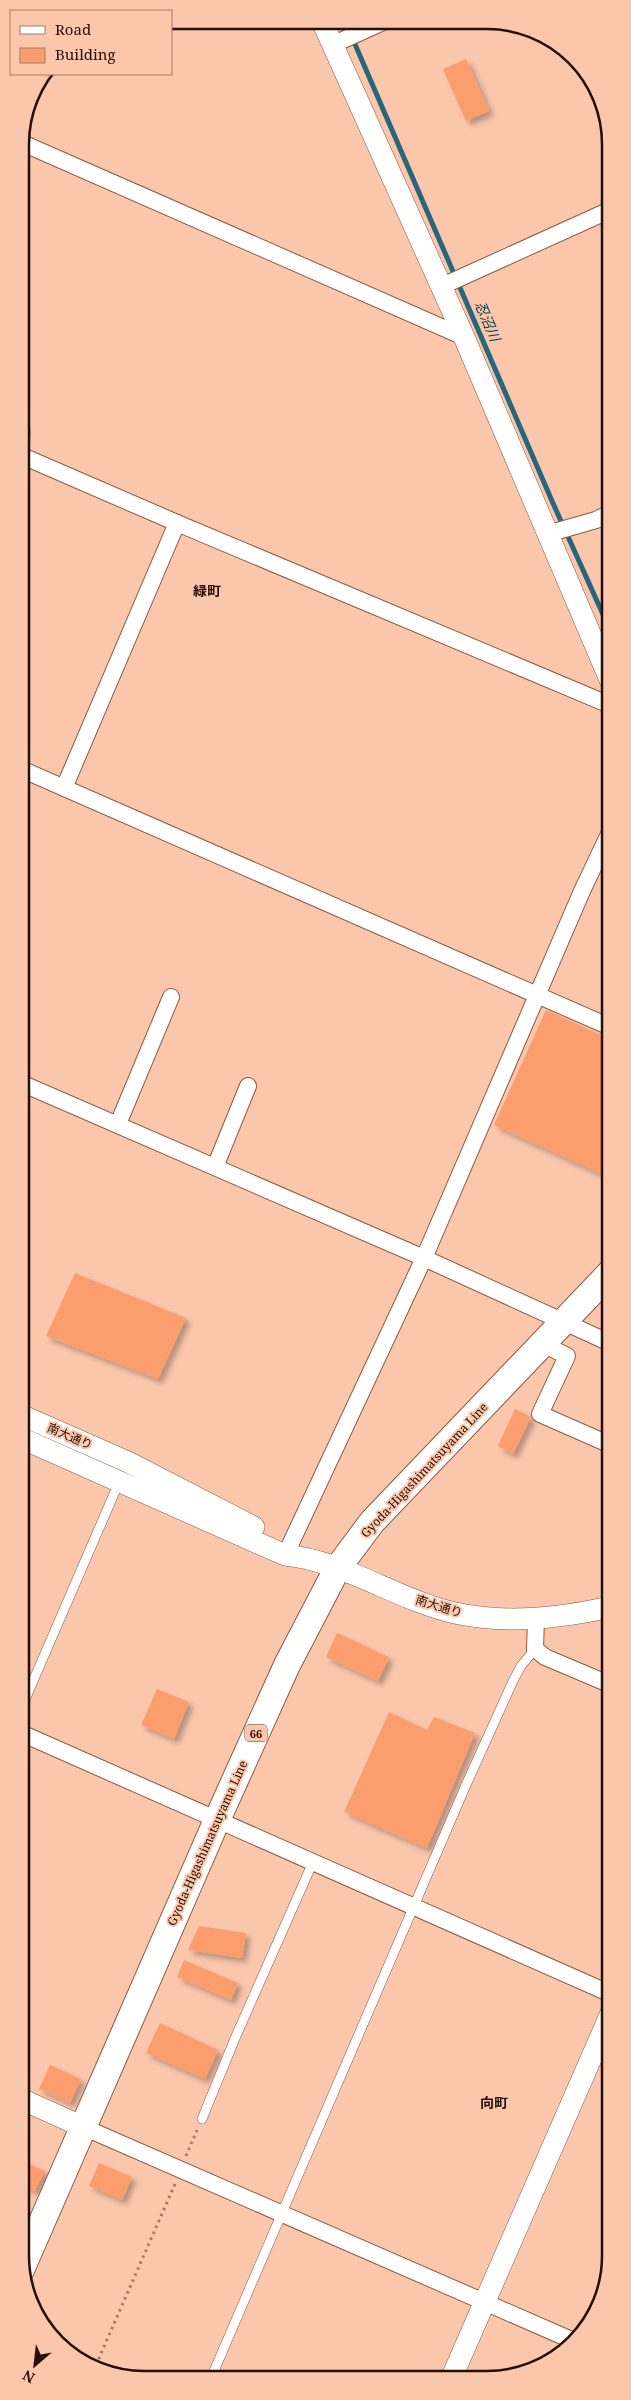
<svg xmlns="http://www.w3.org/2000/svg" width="631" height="2400" font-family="'Noto Serif','Noto Sans JP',serif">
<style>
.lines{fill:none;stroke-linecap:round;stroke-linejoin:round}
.stream{stroke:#28667c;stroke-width:5}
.building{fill:#fb9d6d;filter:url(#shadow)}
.service-casing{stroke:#91583b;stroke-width:10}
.minor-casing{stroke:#91583b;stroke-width:18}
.tertiary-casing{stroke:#91583b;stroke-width:22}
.primary-casing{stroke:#91583b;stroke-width:28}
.path{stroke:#a37b68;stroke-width:3;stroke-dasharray:2.5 4;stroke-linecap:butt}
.service{stroke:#fff;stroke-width:9}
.minor{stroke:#fff;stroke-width:16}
.tertiary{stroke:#fff;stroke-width:21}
.primary{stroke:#fff;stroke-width:26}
.labels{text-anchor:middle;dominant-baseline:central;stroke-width:4;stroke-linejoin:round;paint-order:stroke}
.shield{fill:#fac6ac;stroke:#654536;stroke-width:1}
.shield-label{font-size:11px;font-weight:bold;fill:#250e04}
.street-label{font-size:12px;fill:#250e04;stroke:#fac6ac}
.water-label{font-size:14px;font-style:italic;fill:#00394c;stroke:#fac6ac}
.neighbourhood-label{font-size:14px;font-weight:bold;fill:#250e04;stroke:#fac6ac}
.rim{fill:none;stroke:#250e04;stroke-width:2.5}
</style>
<defs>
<filter id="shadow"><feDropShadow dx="4.5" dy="4.5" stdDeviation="2.5" flood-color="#0004"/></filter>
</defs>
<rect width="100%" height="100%" fill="#fac6ac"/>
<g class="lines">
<g class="stream">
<path d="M345 21 552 501 610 630"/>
<path d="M20 361 28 431 20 634"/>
<path d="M21 1212 24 1237"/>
</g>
</g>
<g class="building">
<path d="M466 59 489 111 466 121 443 69Z"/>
<path d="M546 1010 610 1039V1178L494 1125Z"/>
<path d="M75 1273 186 1318 158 1379 46 1336Z"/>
<path d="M515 1409 531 1417 513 1454 498 1446Z"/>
<path d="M337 1633 389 1657 378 1681 326 1657Z"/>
<path d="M157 1689 189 1702 174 1739 141 1725Z"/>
<path d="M389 1712 427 1730 434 1717 475 1733 427 1848 344 1812Z"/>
<path d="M199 1926 246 1933 242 1958 188 1950Z"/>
<path d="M184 1960 238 1983 231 2000 177 1977Z"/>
<path d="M160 2023 218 2050 205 2079 146 2053Z"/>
<path d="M50 2065 81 2079 70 2103 39 2089Z"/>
<path d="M21 2160 45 2171 35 2191 21 2185Z"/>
<path d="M99 2163 132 2177 122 2200 89 2186Z"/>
</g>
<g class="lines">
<g class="service-casing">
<g id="service">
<path d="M21 1709 120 1480"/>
<path d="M202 2119 236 2036 313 1862"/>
<path d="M211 2378 466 1785 513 1681 521 1666 535 1649"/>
</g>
</g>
<g class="minor-casing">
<g id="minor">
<path d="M332 45 383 22"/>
<path d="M20 142 464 337"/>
<path d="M440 287 610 210"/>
<path d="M20 455 177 523"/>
<path d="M547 534 596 520 610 513"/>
<path d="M21 769 610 1027"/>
<path d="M64 788 177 523 610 705"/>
<path d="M21 1083 424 1258 610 1343"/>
<path d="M118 1124 171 997"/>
<path d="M215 1167 248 1086"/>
<path d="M543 1344 567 1356 540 1414 606 1443 610 1432"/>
<path d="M290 1545 424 1258 582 891 610 832"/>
<path d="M536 1618 535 1649 545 1657 611 1685"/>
<path d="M21 1733 611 1994"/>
<path d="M83 2127 576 2342"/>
</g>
</g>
<g class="tertiary-casing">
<g id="tertiary">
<path d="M322 21 464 337 610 680"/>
<path d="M21 1415 128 1462 254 1527"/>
<path d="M21 1438 285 1555C345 1561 397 1600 455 1613 505 1624 561 1618 610 1607"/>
<path d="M21 2099 83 2127"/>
<path d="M451 2379 611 2013"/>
</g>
</g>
<g class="primary-casing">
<path id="primary" d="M21 2270 217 1820 287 1665 337 1569 372 1522 610 1273"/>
</g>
<g class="path">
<path d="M186 2156 197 2130"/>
<path d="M96 2365 175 2184"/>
</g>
<use href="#service" class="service"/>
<use href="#minor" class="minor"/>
<use href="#tertiary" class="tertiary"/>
<use href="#primary" class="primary"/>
</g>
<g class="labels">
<rect class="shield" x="245" y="1724.5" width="22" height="17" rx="4"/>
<g class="shield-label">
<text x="256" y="1733">66</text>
</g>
<g class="street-label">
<text transform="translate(70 1436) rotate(23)">南大通り</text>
<text transform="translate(424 1470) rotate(-47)">Gyoda-Higashimatsuyama Line</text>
<text transform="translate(439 1606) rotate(17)">南大通り</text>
<text transform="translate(207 1843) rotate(-66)">Gyoda-Higashimatsuyama Line</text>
</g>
<g class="water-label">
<text transform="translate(488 321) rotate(67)">忍沼川</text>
</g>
<g class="neighbourhood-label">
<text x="207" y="590">緑町</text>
<text x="494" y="2102">向町</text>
</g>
</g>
<path d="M0 0H631V2400H0ZM144 29H487A115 115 0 0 1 602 144V2256A115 115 0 0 1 487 2371H144A115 115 0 0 1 29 2256V144A115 115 0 0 1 144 29Z" fill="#fac6ac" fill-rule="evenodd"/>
<path class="rim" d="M144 29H487A115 115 0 0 1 602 144V2256A115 115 0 0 1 487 2371H144A115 115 0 0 1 29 2256V144A115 115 0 0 1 144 29Z"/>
<rect x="10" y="10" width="162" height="65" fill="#fac6ac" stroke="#a57c69"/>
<rect x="20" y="26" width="25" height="8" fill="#ffffff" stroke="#a57c69"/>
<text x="55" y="35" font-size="15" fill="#250e04">Road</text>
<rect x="20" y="48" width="25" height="15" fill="#fb9d6d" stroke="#a57c69"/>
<text x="55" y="60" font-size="15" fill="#250e04">Building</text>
<g transform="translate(35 2365) rotate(208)" stroke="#fac6ac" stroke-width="4" paint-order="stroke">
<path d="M0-4L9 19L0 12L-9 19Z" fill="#250e04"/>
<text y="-8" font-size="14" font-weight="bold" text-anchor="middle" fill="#250e04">N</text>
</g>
</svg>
